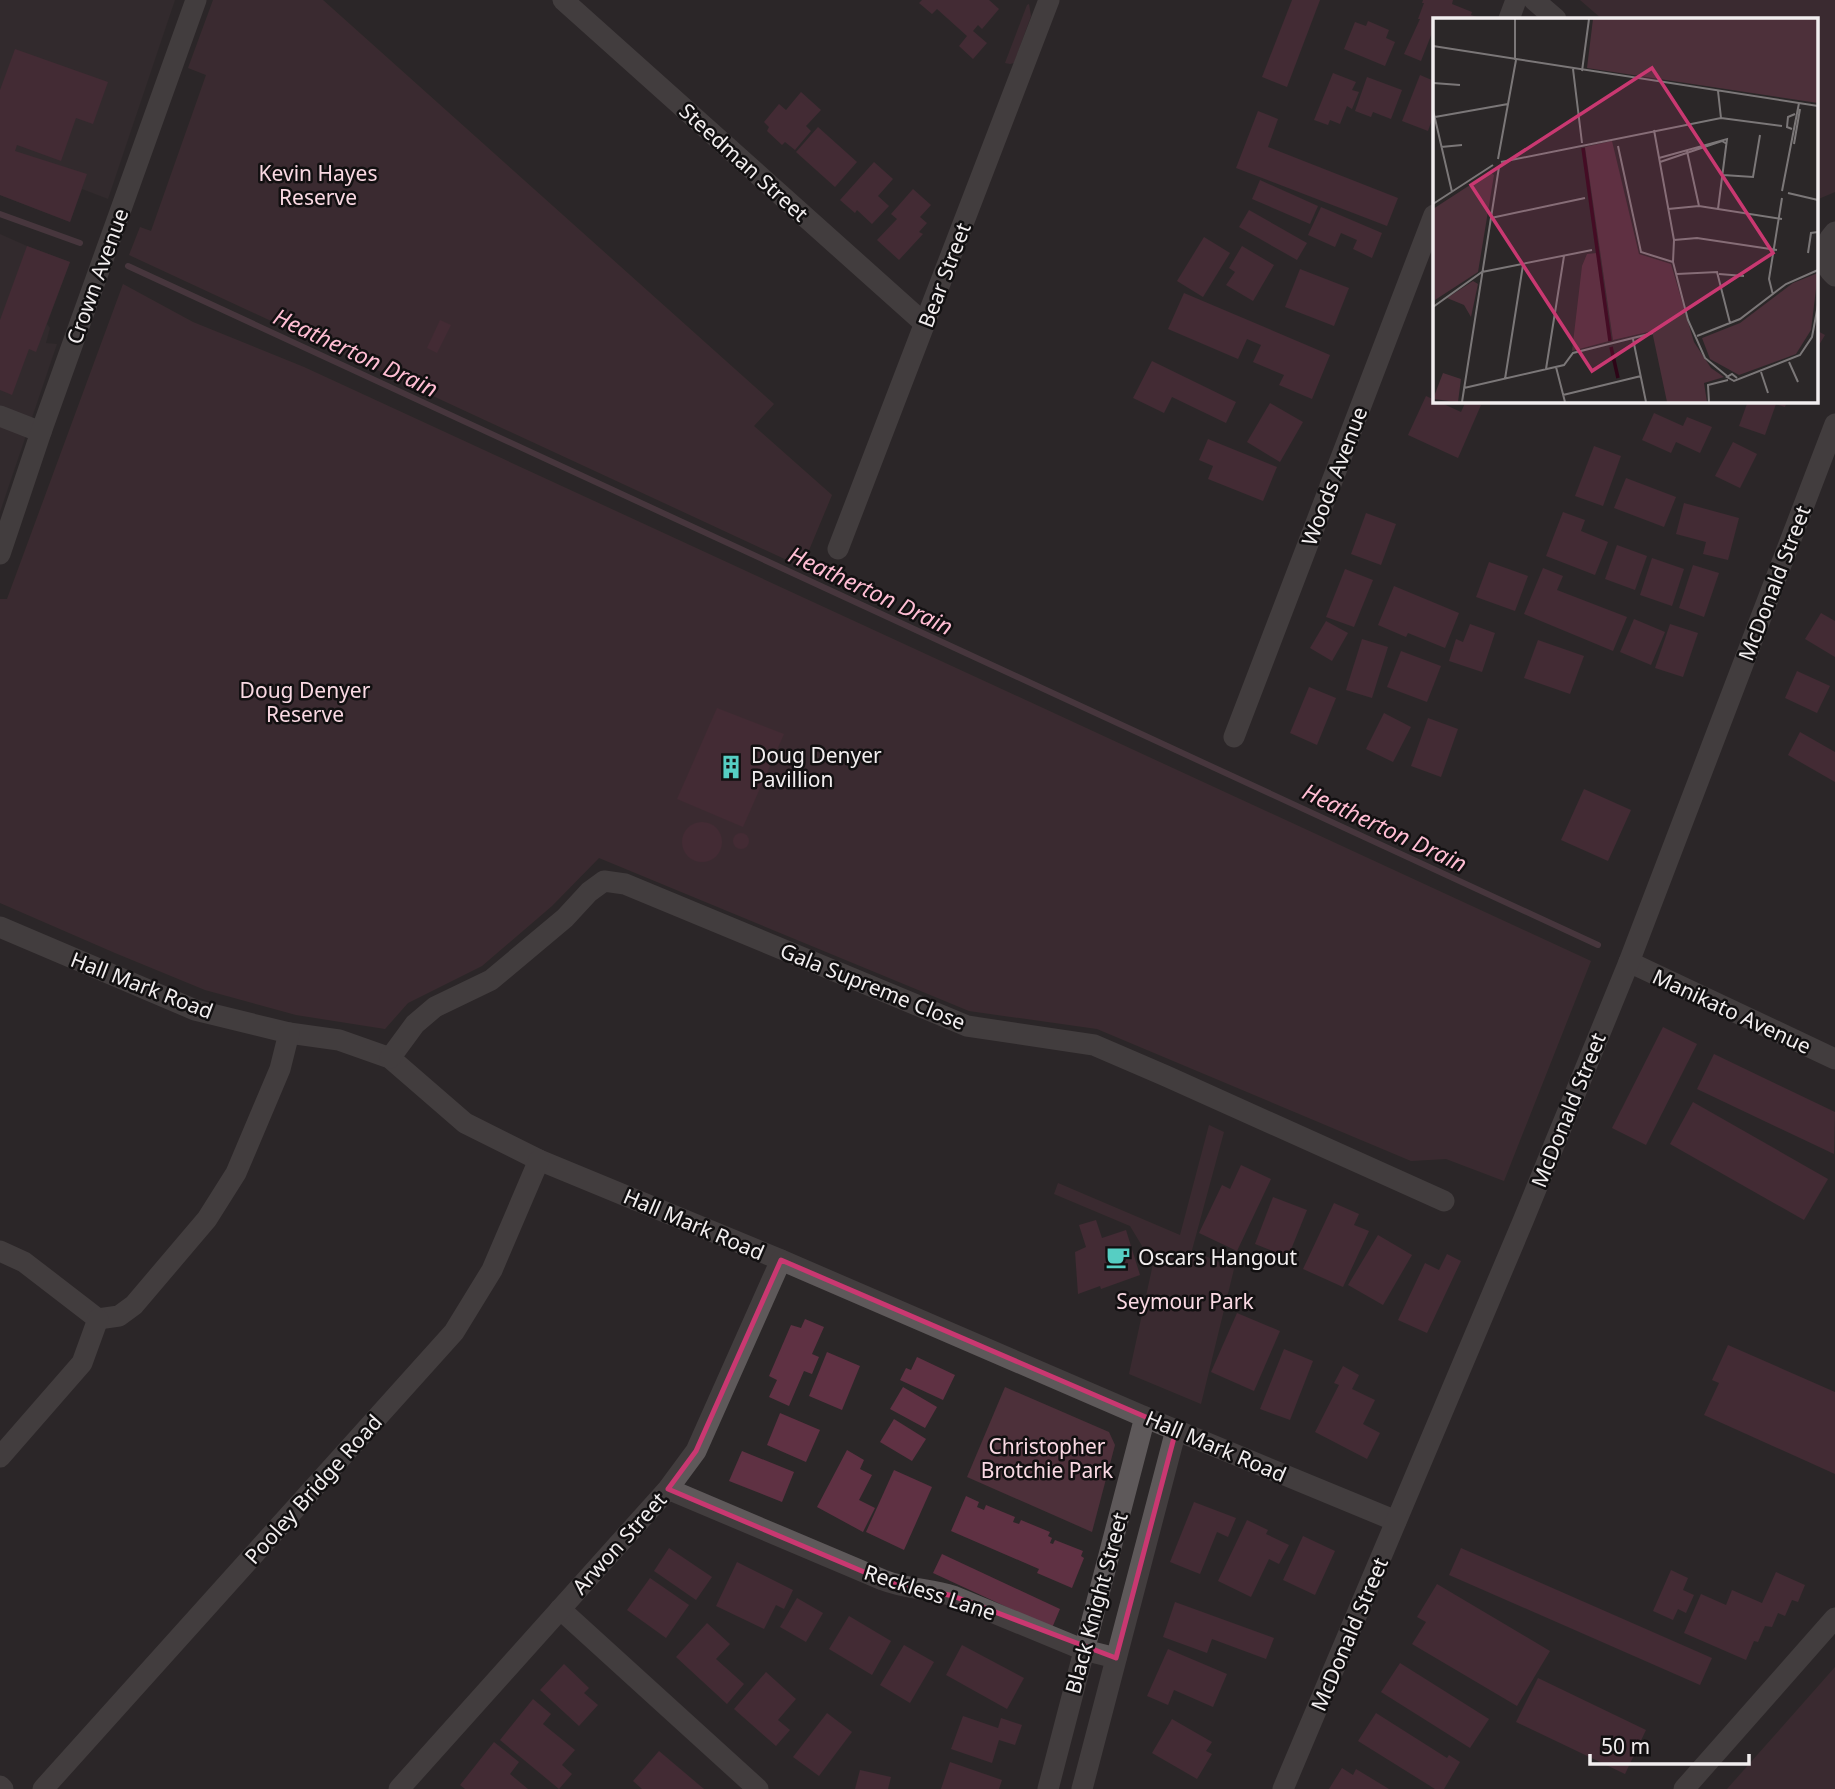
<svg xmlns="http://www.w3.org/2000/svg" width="1835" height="1789" font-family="'Noto Sans',sans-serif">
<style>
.built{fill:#3a2f33}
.green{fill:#4d303a}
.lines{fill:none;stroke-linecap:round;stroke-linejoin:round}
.stream{stroke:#684b58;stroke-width:6}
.building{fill:#5f3143}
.minor{stroke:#5e595a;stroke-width:21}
.tertiary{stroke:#5e595a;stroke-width:21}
.secondary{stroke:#5e595a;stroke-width:21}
.marked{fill:none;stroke:#c93871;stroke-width:5;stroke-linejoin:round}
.labels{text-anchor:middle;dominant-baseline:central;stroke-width:5;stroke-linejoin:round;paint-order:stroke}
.street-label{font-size:21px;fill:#f2eeef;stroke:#121011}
.park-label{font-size:21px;fill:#fad9e3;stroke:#121011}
.poi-label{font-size:21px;fill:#f2eeef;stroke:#121011;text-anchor:start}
.water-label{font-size:23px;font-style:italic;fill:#ffbdd3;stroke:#121011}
.inset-river{fill:none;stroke:#2d0517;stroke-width:3.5}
.inset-road{fill:none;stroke:#7b7778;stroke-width:2}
.view{fill:#c93871;fill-opacity:0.15;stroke:#c93871;stroke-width:3.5}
.inset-edge{fill:none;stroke:#f2eeef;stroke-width:3.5}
</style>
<rect width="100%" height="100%" fill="#2b2728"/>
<g class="built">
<path d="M0 0H175L108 199 82 189 70 222 0 195Z"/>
<path d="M0 234 27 246 70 262 47 324 50 328 46 343 57 344 0 512Z"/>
</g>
<g class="green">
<path d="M213 0H323L774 404 754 426 832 495 802 567 129 255 140 227 151 231 206 75 188 68Z"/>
<path d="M1580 0H1835V192L1816 200V19H1602Z"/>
<path d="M1029 4 1031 16 1014 63 1010 64 1005 63 1027 5Z"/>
<path d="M123 284 193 322 304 367 1591 961 1504 1181 1446 1159 1411 1161 1097 1029 969 1011 599 858 552 906 482 966 408 1003 385 1029 296 1015 205 990 115 953 0 903V599H7Z"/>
<path d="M1209 1125 1224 1132 1192 1250 1234 1269 1201 1404 1129 1374 1153 1264 1130 1226 1054 1194 1058 1183 1180 1235Z"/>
<path d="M1005 1387 1109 1432 1115 1445 1092 1532 967 1477Z"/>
<path d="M1835 1667V1789H1727Z"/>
</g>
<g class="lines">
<g class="stream">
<path d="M0 214 80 243"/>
<path d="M128 266 1598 945"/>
</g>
</g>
<g class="building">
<path d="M922 0H989L999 9 982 29 978 25 973 31 987 43 973 59 959 46 967 36 937 9 932 14 919 3Z"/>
<path d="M1292 0H1320L1287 87 1262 77Z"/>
<path d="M1423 0H1453L1452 4 1472 12 1471 15 1477 17 1476 19H1434V34L1432 33 1421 61 1404 54 1420 19H1418L1424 3H1422Z"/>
<path d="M1368 21 1389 30 1386 38 1395 42 1385 66 1344 49 1355 22 1366 26Z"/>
<path d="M15 49 108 82 93 124 76 118 61 161 17 145 15 151 87 174 70 222 0 195V90Z"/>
<path d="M1333 73 1356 82 1352 90 1359 92 1352 109 1347 106 1340 124 1330 120 1328 125 1314 120Z"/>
<path d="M1420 75 1434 81V114L1428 131 1402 121Z"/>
<path d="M1367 77 1402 90 1391 119 1373 112 1371 117 1355 111Z"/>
<path d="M801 92 821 110 806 126 811 131 795 150 785 142 782 145 767 131 769 127 764 122 779 104 786 110Z"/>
<path d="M1258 111 1278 119 1268 147 1398 198 1387 226 1236 168Z"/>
<path d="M818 127 857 162 835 187 796 152Z"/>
<path d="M874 162 893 179 878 196 889 206 872 224 857 210 855 213 840 200Z"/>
<path d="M1260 180 1318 206 1310 224 1252 199Z"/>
<path d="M913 189 931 205 920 217 927 223 919 232 923 234 899 260 877 240 897 219 891 214Z"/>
<path d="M1321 207 1382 233 1372 258 1353 249 1357 240 1341 233 1335 247 1308 235Z"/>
<path d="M1249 210 1307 243 1297 260 1239 227Z"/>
<path d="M1204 237 1230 253 1203 297 1177 281Z"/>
<path d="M27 246 70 262 36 352 29 349 12 395 0 390V320Z"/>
<path d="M1242 246 1274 265 1253 301 1226 285 1235 272 1229 268Z"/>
<path d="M1300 269 1349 288 1334 326 1285 307Z"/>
<path d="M1184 293 1330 355 1312 399 1279 385 1284 375 1253 362 1261 345 1247 339 1238 359 1168 329Z"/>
<path d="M440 320 451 325 437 353 427 348Z"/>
<path d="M1816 330 1825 335 1816 350Z"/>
<path d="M1152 361 1236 402 1226 423 1172 397 1164 413 1133 398Z"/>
<path d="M1426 396 1461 412 1466 401H1471L1481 405 1458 458 1408 435Z"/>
<path d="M1748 401H1787L1785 407 1776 404 1765 435 1739 426Z"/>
<path d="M1270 403 1303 422 1280 462 1247 442Z"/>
<path d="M1654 413 1683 426 1687 417 1712 427 1700 453 1676 442 1671 453 1642 440Z"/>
<path d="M1208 439 1277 467 1263 501 1208 479 1213 466 1199 460Z"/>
<path d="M1733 442 1757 454 1740 488 1715 476Z"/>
<path d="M1594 446 1621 456 1603 506 1575 496Z"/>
<path d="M1626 478 1676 497 1664 527 1614 508Z"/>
<path d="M1684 503 1739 518 1728 560 1703 554 1706 542 1676 534Z"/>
<path d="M1563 512 1585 520 1581 531 1608 542 1595 575 1546 556Z"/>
<path d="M1366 513 1396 524 1381 565 1351 554Z"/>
<path d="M1617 545 1647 556 1635 590 1605 579Z"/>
<path d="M1652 558 1684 569 1672 606 1640 595Z"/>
<path d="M1489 562 1528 576 1515 611 1476 597Z"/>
<path d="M1693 565 1719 573 1704 617 1679 608Z"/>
<path d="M1543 568 1563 576 1557 590 1627 617 1613 651 1524 614Z"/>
<path d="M1345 569 1373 580 1354 627 1326 617Z"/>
<path d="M1394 586 1459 613 1445 648 1408 633 1406 637 1378 625Z"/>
<path d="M1821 613 1835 621V657L1805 639Z"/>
<path d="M1634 619 1665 632 1651 665 1620 652Z"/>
<path d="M1326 621 1348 633 1332 661 1310 648Z"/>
<path d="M1470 624 1495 633 1482 672 1449 661 1456 639 1463 642Z"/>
<path d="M1670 624 1698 633 1683 677 1655 668Z"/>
<path d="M1362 639 1388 647 1372 698 1346 690Z"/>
<path d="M1538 640 1584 656 1570 694 1524 678Z"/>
<path d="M1401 651 1441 666 1427 702 1387 687Z"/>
<path d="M1797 671 1830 686 1817 713 1785 698Z"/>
<path d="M1309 687 1336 698 1317 745 1290 733Z"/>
<path d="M717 708 784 734 743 827 677 799Z"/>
<path d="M1384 713 1411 727 1393 762 1366 749Z"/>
<path d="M1428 718 1458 729 1441 777 1411 766Z"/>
<path d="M1800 732 1835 752V782L1788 755Z"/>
<path d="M1584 789 1631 810 1608 861 1561 840Z"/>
<circle cx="702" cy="842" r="20"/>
<circle cx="741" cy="841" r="8"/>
<path d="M1663 1027 1697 1044 1646 1145 1612 1128Z"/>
<path d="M1714 1054 1835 1112 1834 1154 1697 1089Z"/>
<path d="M1693 1102 1828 1179 1804 1220 1670 1144Z"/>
<path d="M1241 1165 1271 1179 1237 1251 1199 1233 1222 1185 1230 1189Z"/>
<path d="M1273 1197 1307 1210 1288 1257 1255 1244Z"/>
<path d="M1334 1203 1359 1214 1354 1225 1369 1231 1343 1287 1303 1269Z"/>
<path d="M1096 1220 1102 1238 1126 1230 1140 1275 1101 1289 1100 1286 1078 1294 1075 1252 1086 1247 1079 1225Z"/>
<path d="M1378 1235 1412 1255 1383 1305 1348 1285Z"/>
<path d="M1447 1254 1461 1261 1427 1333 1398 1320 1425 1263 1439 1270Z"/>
<path d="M1237 1313 1280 1331 1254 1391 1211 1372Z"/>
<path d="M805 1319 824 1327 812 1354 819 1357 812 1374 804 1371 789 1406 769 1397 777 1380 769 1376 791 1325 801 1328Z"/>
<path d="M1728 1345 1835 1392V1474L1704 1415 1719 1383 1712 1380Z"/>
<path d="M1284 1349 1313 1361 1290 1420 1260 1409Z"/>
<path d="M827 1352 860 1366 842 1410 809 1396Z"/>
<path d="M917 1357 955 1375 943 1400 900 1380 906 1368 911 1370Z"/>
<path d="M1343 1366 1359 1375 1352 1389 1375 1400 1363 1424 1380 1433 1367 1459 1315 1432 1339 1385 1334 1383Z"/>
<path d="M903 1387 937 1407 925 1428 890 1409Z"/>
<path d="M780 1413 820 1430 806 1462 767 1445Z"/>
<path d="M894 1419 926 1439 912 1461 880 1442Z"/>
<path d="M847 1450 864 1460 860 1469 872 1475 859 1500 875 1508 863 1532 817 1507Z"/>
<path d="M742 1451 794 1472 782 1502 729 1481Z"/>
<path d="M894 1470 932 1487 904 1550 866 1532Z"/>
<path d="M966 1496 979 1502 977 1507 984 1510 986 1505 1015 1517 1013 1522 1019 1524 1021 1520 1050 1532 1048 1536 1052 1538 1050 1543 1053 1544 1055 1540 1083 1551 1081 1556 1084 1558 1072 1588 1037 1573 1039 1569 951 1531Z"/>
<path d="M1194 1502 1236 1518 1228 1537 1217 1532 1200 1574 1170 1562Z"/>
<path d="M1247 1520 1268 1530 1266 1534 1289 1545 1279 1564 1269 1559 1251 1597 1218 1581Z"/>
<path d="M1303 1536 1335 1551 1315 1595 1283 1580Z"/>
<path d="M669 1548 712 1577 696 1600 654 1571Z"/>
<path d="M1461 1548 1712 1658 1700 1685 1449 1575Z"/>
<path d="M942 1554 1060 1609 1052 1628 933 1573Z"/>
<path d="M737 1562 793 1590 784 1609 776 1605 764 1629 716 1606Z"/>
<path d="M1671 1570 1688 1578 1683 1590 1694 1595 1686 1613 1678 1609 1673 1620 1653 1611Z"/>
<path d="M1776 1572 1805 1585 1798 1602 1792 1600 1785 1616 1778 1613 1772 1627 1765 1626 1758 1642 1754 1641 1746 1660 1684 1633 1701 1594 1726 1605 1732 1590 1762 1603Z"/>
<path d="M650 1578 689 1605 666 1638 627 1610Z"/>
<path d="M1437 1584 1550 1651 1517 1706 1412 1644 1426 1622 1417 1617Z"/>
<path d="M797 1598 823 1613 806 1642 780 1627Z"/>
<path d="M1175 1602 1274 1638 1266 1659 1212 1639 1207 1653 1163 1637Z"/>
<path d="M849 1616 891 1641 872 1675 829 1649Z"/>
<path d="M707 1623 730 1644 716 1659 744 1684 727 1704 676 1657Z"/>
<path d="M904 1645 934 1662 910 1703 880 1685Z"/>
<path d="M962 1645 1024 1678 1007 1709 946 1675Z"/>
<path d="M1168 1649 1227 1674 1213 1707 1174 1690 1168 1705 1147 1696Z"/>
<path d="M1400 1663 1489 1719 1470 1748 1381 1692Z"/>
<path d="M564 1664 589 1688 584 1693 598 1705 579 1726 540 1690Z"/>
<path d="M766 1672 796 1699 778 1720 790 1730 776 1746 734 1709Z"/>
<path d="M1538 1678 1646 1730 1625 1774 1516 1722Z"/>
<path d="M533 1699 551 1714 543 1724 575 1750 562 1765 572 1774 559 1789 500 1740Z"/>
<path d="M827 1713 852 1732 819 1776 793 1757Z"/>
<path d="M1376 1713 1447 1758 1449 1755 1460 1762 1444 1789H1435L1358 1741Z"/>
<path d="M963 1716 998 1728 1001 1718 1022 1725 1015 1745 999 1740 992 1763 951 1749Z"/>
<path d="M1172 1719 1212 1742 1206 1751 1212 1754 1197 1779 1152 1753Z"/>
<path d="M494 1742 519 1762 510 1774 528 1789H465L460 1785Z"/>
<path d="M659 1751 704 1789H642L633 1781Z"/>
<path d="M950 1762 1002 1780 999 1789H941Z"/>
<path d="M1342 1768 1353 1775 1356 1769 1389 1789H1329Z"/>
<path d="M860 1770 891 1777 888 1789H855Z"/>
</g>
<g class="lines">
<g class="minor">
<path d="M563 0 925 324"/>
<path d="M1509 19 1516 0"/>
<path d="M0 416 41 432"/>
<path d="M838 549 1049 0"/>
<path d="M0 554 41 432 196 0"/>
<path d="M1234 737 1434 215"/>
<path d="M0 927 195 1010 289 1033 339 1040 390 1058 465 1123 539 1160 781 1260 1161 1424 1396 1521"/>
<path d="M1629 962 1835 1059"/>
<path d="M390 1058 415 1024 435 1007 491 980 565 918 589 892 604 881 625 884 967 1026 1094 1045 1166 1076 1444 1201"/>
<path d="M0 1251 24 1262 98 1319 119 1316 134 1305 207 1219 236 1173 280 1069 289 1033"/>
<path d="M0 1457 82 1363 98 1319"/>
<path d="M668 1489 883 1580C906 1589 930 1589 953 1596L1084 1650 1116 1658"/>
<path d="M560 1609 758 1789"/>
<path d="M0 1786 3 1789"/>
<path d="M43 1789 454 1332 492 1270 539 1160"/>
<path d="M399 1789 668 1489 696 1451 781 1260"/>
<path d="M1048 1789 1145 1417"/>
<path d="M1082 1789 1176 1430"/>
<path d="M1283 1789 1523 1221 1629 962 1835 424"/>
</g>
<g class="tertiary">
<path d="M1534 0 1556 19"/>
<path d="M1835 232C1822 246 1820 263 1835 276"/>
</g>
<path class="secondary" d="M1684 1789 1835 1618"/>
</g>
<path d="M0 0H1835V1789H0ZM781 1260 1176 1430 1116 1658 953 1596 883 1580 668 1489 696 1451Z" fill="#2b2728" fill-opacity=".55" fill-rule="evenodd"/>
<path class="marked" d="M781 1260 1176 1430 1116 1658 953 1596 883 1580 668 1489 696 1451Z"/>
<defs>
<g id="building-bare" transform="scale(1.89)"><path d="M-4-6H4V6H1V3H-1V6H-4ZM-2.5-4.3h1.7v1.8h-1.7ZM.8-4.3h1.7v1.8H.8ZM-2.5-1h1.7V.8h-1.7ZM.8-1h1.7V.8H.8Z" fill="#56cec3" stroke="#121011" stroke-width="2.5" paint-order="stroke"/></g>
<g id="cafe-bare" transform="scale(1.89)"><path d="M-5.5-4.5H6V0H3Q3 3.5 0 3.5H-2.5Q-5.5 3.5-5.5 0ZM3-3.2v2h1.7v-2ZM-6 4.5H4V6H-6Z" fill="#56cec3" stroke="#121011" stroke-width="2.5" paint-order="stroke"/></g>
</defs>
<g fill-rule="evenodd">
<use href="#building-bare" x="731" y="767"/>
<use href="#cafe-bare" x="1118" y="1257"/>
</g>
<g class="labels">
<g class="street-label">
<text transform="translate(744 162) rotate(42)">Steedman Street</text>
<text transform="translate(944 275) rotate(-69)">Bear Street</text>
<text transform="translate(97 276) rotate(-70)">Crown Avenue</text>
<text transform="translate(1334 476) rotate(-69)">Woods Avenue</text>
<text transform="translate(1774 583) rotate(-69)">McDonald Street</text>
<text transform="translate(142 985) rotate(21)">Hall Mark Road</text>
<text transform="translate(873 986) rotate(22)">Gala Supreme Close</text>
<text transform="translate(1732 1011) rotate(25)">Manikato Avenue</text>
<text transform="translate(1568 1110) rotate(-68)">McDonald Street</text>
<text transform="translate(694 1224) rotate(23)">Hall Mark Road</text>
<text transform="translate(1216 1446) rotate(23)">Hall Mark Road</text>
<text transform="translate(313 1489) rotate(-48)">Pooley Bridge Road</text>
<text transform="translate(619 1543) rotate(-48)">Arwon Street</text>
<text transform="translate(930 1592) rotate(18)">Reckless Lane</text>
<text transform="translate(1096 1603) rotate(-75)">Black Knight Street</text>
<text transform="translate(1349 1634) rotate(-67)">McDonald Street</text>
</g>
<g class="park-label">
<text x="318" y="173">Kevin Hayes<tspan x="318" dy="24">Reserve</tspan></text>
<text x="305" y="690">Doug Denyer<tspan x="305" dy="24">Reserve</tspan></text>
<text x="1185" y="1301">Seymour Park</text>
<text x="1047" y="1446">Christopher<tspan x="1047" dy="24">Brotchie Park</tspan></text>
</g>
<g class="poi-label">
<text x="751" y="755">Doug Denyer<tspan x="751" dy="24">Pavillion</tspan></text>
<text x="1138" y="1257">Oscars Hangout</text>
</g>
<g class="water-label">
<text transform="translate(356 352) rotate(25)">Heatherton Drain</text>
<text transform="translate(871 590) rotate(25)">Heatherton Drain</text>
<text transform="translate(1385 827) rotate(25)">Heatherton Drain</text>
</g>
</g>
<g transform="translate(1433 18)">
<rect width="385" height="385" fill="#2b2728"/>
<path d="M160 1H385V85L154 50ZM179 123 206 236 238 246 261 324 278 350 291 359 271 365 274 384H234L219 313 180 322 152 129ZM57 154 61 157 45 254 2 282 0 191ZM164 235 176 323 139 333 149 248 154 236ZM385 255 378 312 363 336 306 357 277 341 269 320 307 305 360 265ZM40 263 45 266 38 299 31 287 14 280ZM10 355 28 361 25 384 0 381Z" fill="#4d303a"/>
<path class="inset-river" d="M150 130 177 323M178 329 185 360"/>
<path class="inset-road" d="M0 28 385 88M82 42V1M140 51 149 125M149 53 156 1M0 65 27 67M285 73 288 100M0 92 19 174M2 99 75 86M359 111 354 109 355 99 362 96M221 112 241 222 240 244 255 302 272 340 294 358M361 126 367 91M185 128 208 234 240 244M8 129 29 127M254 133 266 188M226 140 294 121 285 191M65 141 83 42M68 144 288 100 349 108M227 144 289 123 294 126M290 157 320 159 327 117M349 173 366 85M355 175 385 182M0 186 60 147M235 191 266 188 349 201M58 200 152 180M241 222 264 220 344 232M375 235 378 215 385 214M244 256 284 254 297 305M286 256 311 258M340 277 336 261 349 180M0 289 49 254 159 232M264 318 307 301 353 266 385 252M200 321 213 384M356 344 365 364M123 349 132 384M113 351 131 238M328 354 335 375M304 360 299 356 294 359 301 363 367 337 379 319 385 287M72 361 90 247M31 370 131 347 140 335 220 315M130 377 208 358M29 384 66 149M276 384 275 367 295 362"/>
<path class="view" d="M219 50 340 235 159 353 38 167Z"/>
<rect width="385" height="385" class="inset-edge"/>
</g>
<path d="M1590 1754v10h159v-10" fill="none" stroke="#f2eeef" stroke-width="3.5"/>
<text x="1601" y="1754" font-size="21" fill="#f2eeef" stroke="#121011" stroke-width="5" paint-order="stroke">50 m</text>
</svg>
